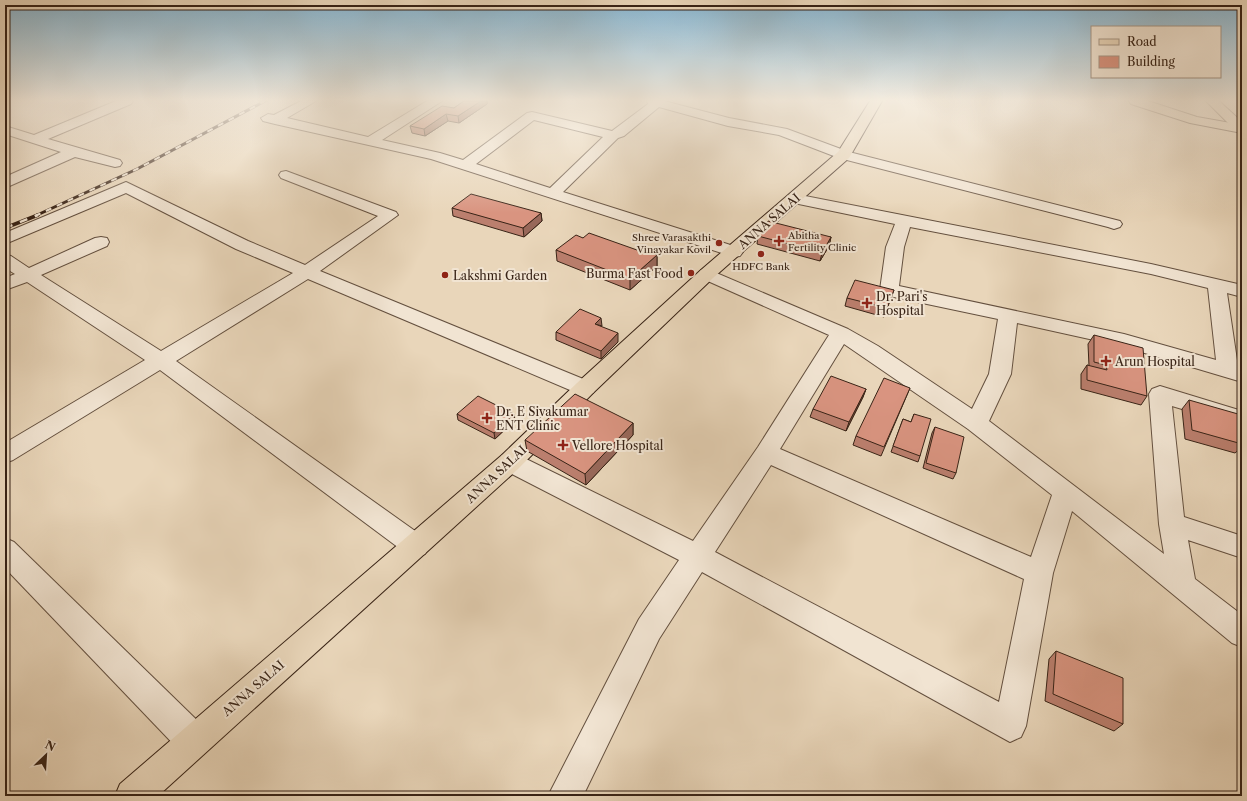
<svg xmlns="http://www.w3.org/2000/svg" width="1247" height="801" font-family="'Libre Caslon Text',serif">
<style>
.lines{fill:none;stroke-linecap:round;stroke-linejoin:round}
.minor-casing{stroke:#64503f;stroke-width:2}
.major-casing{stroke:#382316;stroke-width:2}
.highway-casing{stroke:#382316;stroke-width:2}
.minor{fill:#f1e4d2;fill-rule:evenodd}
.major{fill:#e9d6ba;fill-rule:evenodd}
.highway{fill:#e9d6ba;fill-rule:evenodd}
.rail-far1-casing{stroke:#382316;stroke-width:3}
.rail-casing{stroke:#382316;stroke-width:3.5}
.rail-far1{stroke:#f1e4d2;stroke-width:2;stroke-dasharray:6;stroke-linecap:butt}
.rail{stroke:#f1e4d2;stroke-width:2.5;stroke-dasharray:8;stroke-linecap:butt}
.wall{fill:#bb7f6e;stroke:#382316}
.shaded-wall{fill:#98685a;stroke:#382316}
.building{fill:#d99480;stroke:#382316}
.poi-dot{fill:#8f2418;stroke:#f1e4d2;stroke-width:1.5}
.labels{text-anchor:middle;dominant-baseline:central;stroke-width:4;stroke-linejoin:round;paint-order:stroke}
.far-poi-label{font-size:10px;fill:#382316;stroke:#f1e4d2;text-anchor:start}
.street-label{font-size:12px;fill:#382316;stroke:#f1e4d2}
.poi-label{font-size:12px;fill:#382316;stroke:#f1e4d2;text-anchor:start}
</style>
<rect width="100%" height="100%" fill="#e9d6ba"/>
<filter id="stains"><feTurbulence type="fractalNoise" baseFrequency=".005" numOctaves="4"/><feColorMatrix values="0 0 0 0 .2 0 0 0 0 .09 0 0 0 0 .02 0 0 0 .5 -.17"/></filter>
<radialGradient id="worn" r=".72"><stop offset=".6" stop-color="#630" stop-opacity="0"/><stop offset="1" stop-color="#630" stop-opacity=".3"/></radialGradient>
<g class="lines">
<g class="minor-casing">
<g id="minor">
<path d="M116 101H133L131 104 48 139 120 160 122 163 120 166 115 167 75 157 5 188V177L61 152 5 134V126L34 135Z"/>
<path d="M301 101H316L287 118 368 137 427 101H442L382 140 440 153 463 160 527 113 532 112 612 131 648 104 647 101H664L729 118 787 129 849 152 1120 221 1122 224 1120 227 1114 229 1108 227 839 158 779 135 728 126 659 107 624 136 618 138 563 192 740 248 743 252 740 256 734 257 431 159 275 124 263 121 261 118 268 114 274 115ZM534 120 603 137 550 188 476 164Z"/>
<path d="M286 171 396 212 398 215 320 271 593 383 596 388 593 393 585 395 577 393 308 279 176 361 425 538 429 546 425 554 416 557 407 554 160 370 13 460 5 463V443L145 360 27 282 5 290V278L15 274 5 268V255L11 256 29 268 95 238 101 237 107 238 109 242 107 246 41 275 161 351 293 273 236 249 126 193 5 244V233L126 182 248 241 305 265 378 216 281 178 279 175 281 172Z"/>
<path d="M795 194 1151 264 1242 285V297L1227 293 1238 367 1242 368V382L1121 346 1017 323 1011 374 989 421 1164 554 1159 524 1149 394 1152 389 1160 386 1242 411V427L1172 406 1184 517 1242 536V558L1188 540 1195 579 1242 615V647L1232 643 1072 511 1053 573 1026 726 1021 737 1010 742 702 572 659 639 583 796H548L639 619 679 560 502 469 498 462 502 455 510 453 518 455 693 541 758 447 829 335 701 278 698 274 701 270 707 269 848 329 878 346 972 409 989 374 998 319 889 296 882 294 880 290 886 247 895 224 789 202 787 199 789 196ZM910 227 1151 274 1208 288 1216 360 1124 334 899 286 904 247ZM844 344 968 429 1052 495 1031 557 780 449ZM771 465 1024 579 999 702 715 552Z"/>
<path d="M5 538 14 542 205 728 209 740 205 752 193 756 181 752 5 568Z"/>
</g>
</g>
<g class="major-casing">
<g id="major">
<path d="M870 101H882L849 158 713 278 593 393 518 469 158 796H115L120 784 502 455 577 383 701 270 838 152Z"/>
<path d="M1129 101H1148L1197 117 1242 125V133L1190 123 1131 104Z"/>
</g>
</g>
<g class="highway-casing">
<path id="highway" d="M1206 101H1219L1242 122V133L1237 132Z"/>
</g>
<use href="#minor" class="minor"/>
<use href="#major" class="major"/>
<use href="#highway" class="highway"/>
<g class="rail-far1-casing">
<path id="rail-far1" d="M35 216 137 169 265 101"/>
</g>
<g class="rail-casing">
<path id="rail" d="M5 228 38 215"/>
</g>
<use href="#rail-far1" class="rail-far1"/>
<use href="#rail" class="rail"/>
</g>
<g class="wall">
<path d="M464 101H487V104L459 123 448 121 425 136 412 133 410 126 454 108Z"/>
<path d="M452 208 541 213 542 221 524 237 453 216Z"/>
<path d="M758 236 831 237 829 246 820 261 757 244Z"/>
<path d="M583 238 657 255V266L630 290 557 261 556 250Z"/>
<path d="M894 290 884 317 845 306 847 298Z"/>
<path d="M601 326 618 342 601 359 556 340V332Z"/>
<path d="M1094 335 1147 396 1141 405 1081 389V374L1087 365 1089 366 1088 344Z"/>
<path d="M910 388 881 456 853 445 856 436Z"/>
<path d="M866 389 863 397 846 431 810 417 813 409Z"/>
<path d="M1189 400 1242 444V447L1235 453 1185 439 1182 409Z"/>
<path d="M457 414 515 420 495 439 458 420Z"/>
<path d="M914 414 920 456 918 462 891 452 903 419 911 422Z"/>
<path d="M633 423V435L586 485 527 451 525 440Z"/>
<path d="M935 427 956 473 953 479 923 468 932 433Z"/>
<path d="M1056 651 1123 724 1114 731 1045 701 1049 659Z"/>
</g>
<g class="shaded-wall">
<path d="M481 101H487V104L459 123 458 116Z"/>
<path d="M446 114 448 121 425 136 424 129Z"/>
<path d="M541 213 542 221 524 237 523 228Z"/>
<path d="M831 237 829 246 820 261 822 253Z"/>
<path d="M657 255V266L630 290V279Z"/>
<path d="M601 318 602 326 595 324Z"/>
<path d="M618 333V342L601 359V351Z"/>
<path d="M866 389 863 397 846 431 849 422Z"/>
<path d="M514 414 515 420 495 439 494 433Z"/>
<path d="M633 423V435L586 485 585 474Z"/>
</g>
<g class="building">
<path d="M464 101H481L458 116 446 114 424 129 410 126 442 106 454 108Z"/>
<path d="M471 194 541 213 523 228 452 208Z"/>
<path d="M768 221 831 237 822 253 758 236Z"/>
<path d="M589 233 637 250 639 248 657 255 630 279 556 250 576 235 583 238Z"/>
<path d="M855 280 894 290 887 308 847 298Z"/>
<path d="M580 309 601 318 595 324 618 333 601 351 556 332Z"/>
<path d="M1094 335 1143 348 1147 396 1087 380V365L1107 370 1106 365 1094 362Z"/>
<path d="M831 376 866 389 849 422 813 409Z"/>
<path d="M884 378 910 388 884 447 856 436Z"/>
<path d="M575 394 633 423 585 474 525 440Z"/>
<path d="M478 396 514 414 494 433 457 414Z"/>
<path d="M1189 400 1238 414 1242 434V444L1192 430Z"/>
<path d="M914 414 931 419 920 456 893 446 903 419 911 422Z"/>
<path d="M935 427 964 437 956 473 926 463Z"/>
<path d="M1056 651 1123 678V724L1053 694Z"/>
</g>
<linearGradient id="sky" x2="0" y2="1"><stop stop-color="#87b6d2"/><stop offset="0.47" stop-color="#f5ede0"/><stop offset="1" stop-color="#f5ede0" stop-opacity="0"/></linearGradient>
<rect width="1247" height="213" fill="url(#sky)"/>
<g class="poi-dot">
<path d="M777 235h4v4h4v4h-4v4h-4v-4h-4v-4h4z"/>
<circle cx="719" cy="243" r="4"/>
<circle cx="761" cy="254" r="4"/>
<circle cx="691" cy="273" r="4"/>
<circle cx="445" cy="275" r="4"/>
<path d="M865 297h4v4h4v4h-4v4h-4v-4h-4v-4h4z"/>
<path d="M1104 355h4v4h4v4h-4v4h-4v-4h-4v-4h4z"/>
<path d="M485 412h4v4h4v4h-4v4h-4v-4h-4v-4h4z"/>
<path d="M561 439h4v4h4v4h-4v4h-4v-4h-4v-4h4z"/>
</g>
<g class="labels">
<g class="far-poi-label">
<text x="788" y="235">Abitha<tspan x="788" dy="12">Fertility Clinic</tspan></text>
<text x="711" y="237" text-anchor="end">Shree Varasakthi<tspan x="711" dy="12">Vinayakar Kovil</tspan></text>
<text x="761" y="266" text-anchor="middle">HDFC Bank</text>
</g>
<g class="street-label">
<text transform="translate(769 221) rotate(-41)">ANNA SALAI</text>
<text transform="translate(496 474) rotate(-43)">ANNA SALAI</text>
<text transform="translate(253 688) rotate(-41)">ANNA SALAI</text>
</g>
<g class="poi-label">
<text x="683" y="273" text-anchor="end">Burma Fast Food</text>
<text x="453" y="275">Lakshmi Garden</text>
<text x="876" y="296">Dr. Pari's<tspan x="876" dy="14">Hospital</tspan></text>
<text x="1115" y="361">Arun Hospital</text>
<text x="496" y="411">Dr. E Sivakumar<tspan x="496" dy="14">ENT Clinic</tspan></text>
<text x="572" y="445">Vellore Hospital</text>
</g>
</g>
<rect width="1247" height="801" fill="none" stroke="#e9d6ba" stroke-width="20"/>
<rect x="6" y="6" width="1235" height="789" fill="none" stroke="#382316" stroke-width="2"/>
<rect x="10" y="10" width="1227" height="781" fill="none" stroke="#382316"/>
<rect x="1091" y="26" width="130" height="52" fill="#f1e4d2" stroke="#a79787"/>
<rect x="1099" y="39" width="20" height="6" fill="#e9d6ba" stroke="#a79787"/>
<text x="1127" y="46" font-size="12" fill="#382316">Road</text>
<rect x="1099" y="56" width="20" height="12" fill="#d99480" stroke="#a79787"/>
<text x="1127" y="66" font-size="12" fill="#382316">Building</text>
<g transform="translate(46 755) rotate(25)" stroke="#f1e4d2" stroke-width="3" paint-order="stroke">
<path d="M0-3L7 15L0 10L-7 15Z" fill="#382316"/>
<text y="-6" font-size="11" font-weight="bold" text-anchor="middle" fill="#382316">N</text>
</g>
<rect width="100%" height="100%" filter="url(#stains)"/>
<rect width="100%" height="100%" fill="url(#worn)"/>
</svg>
